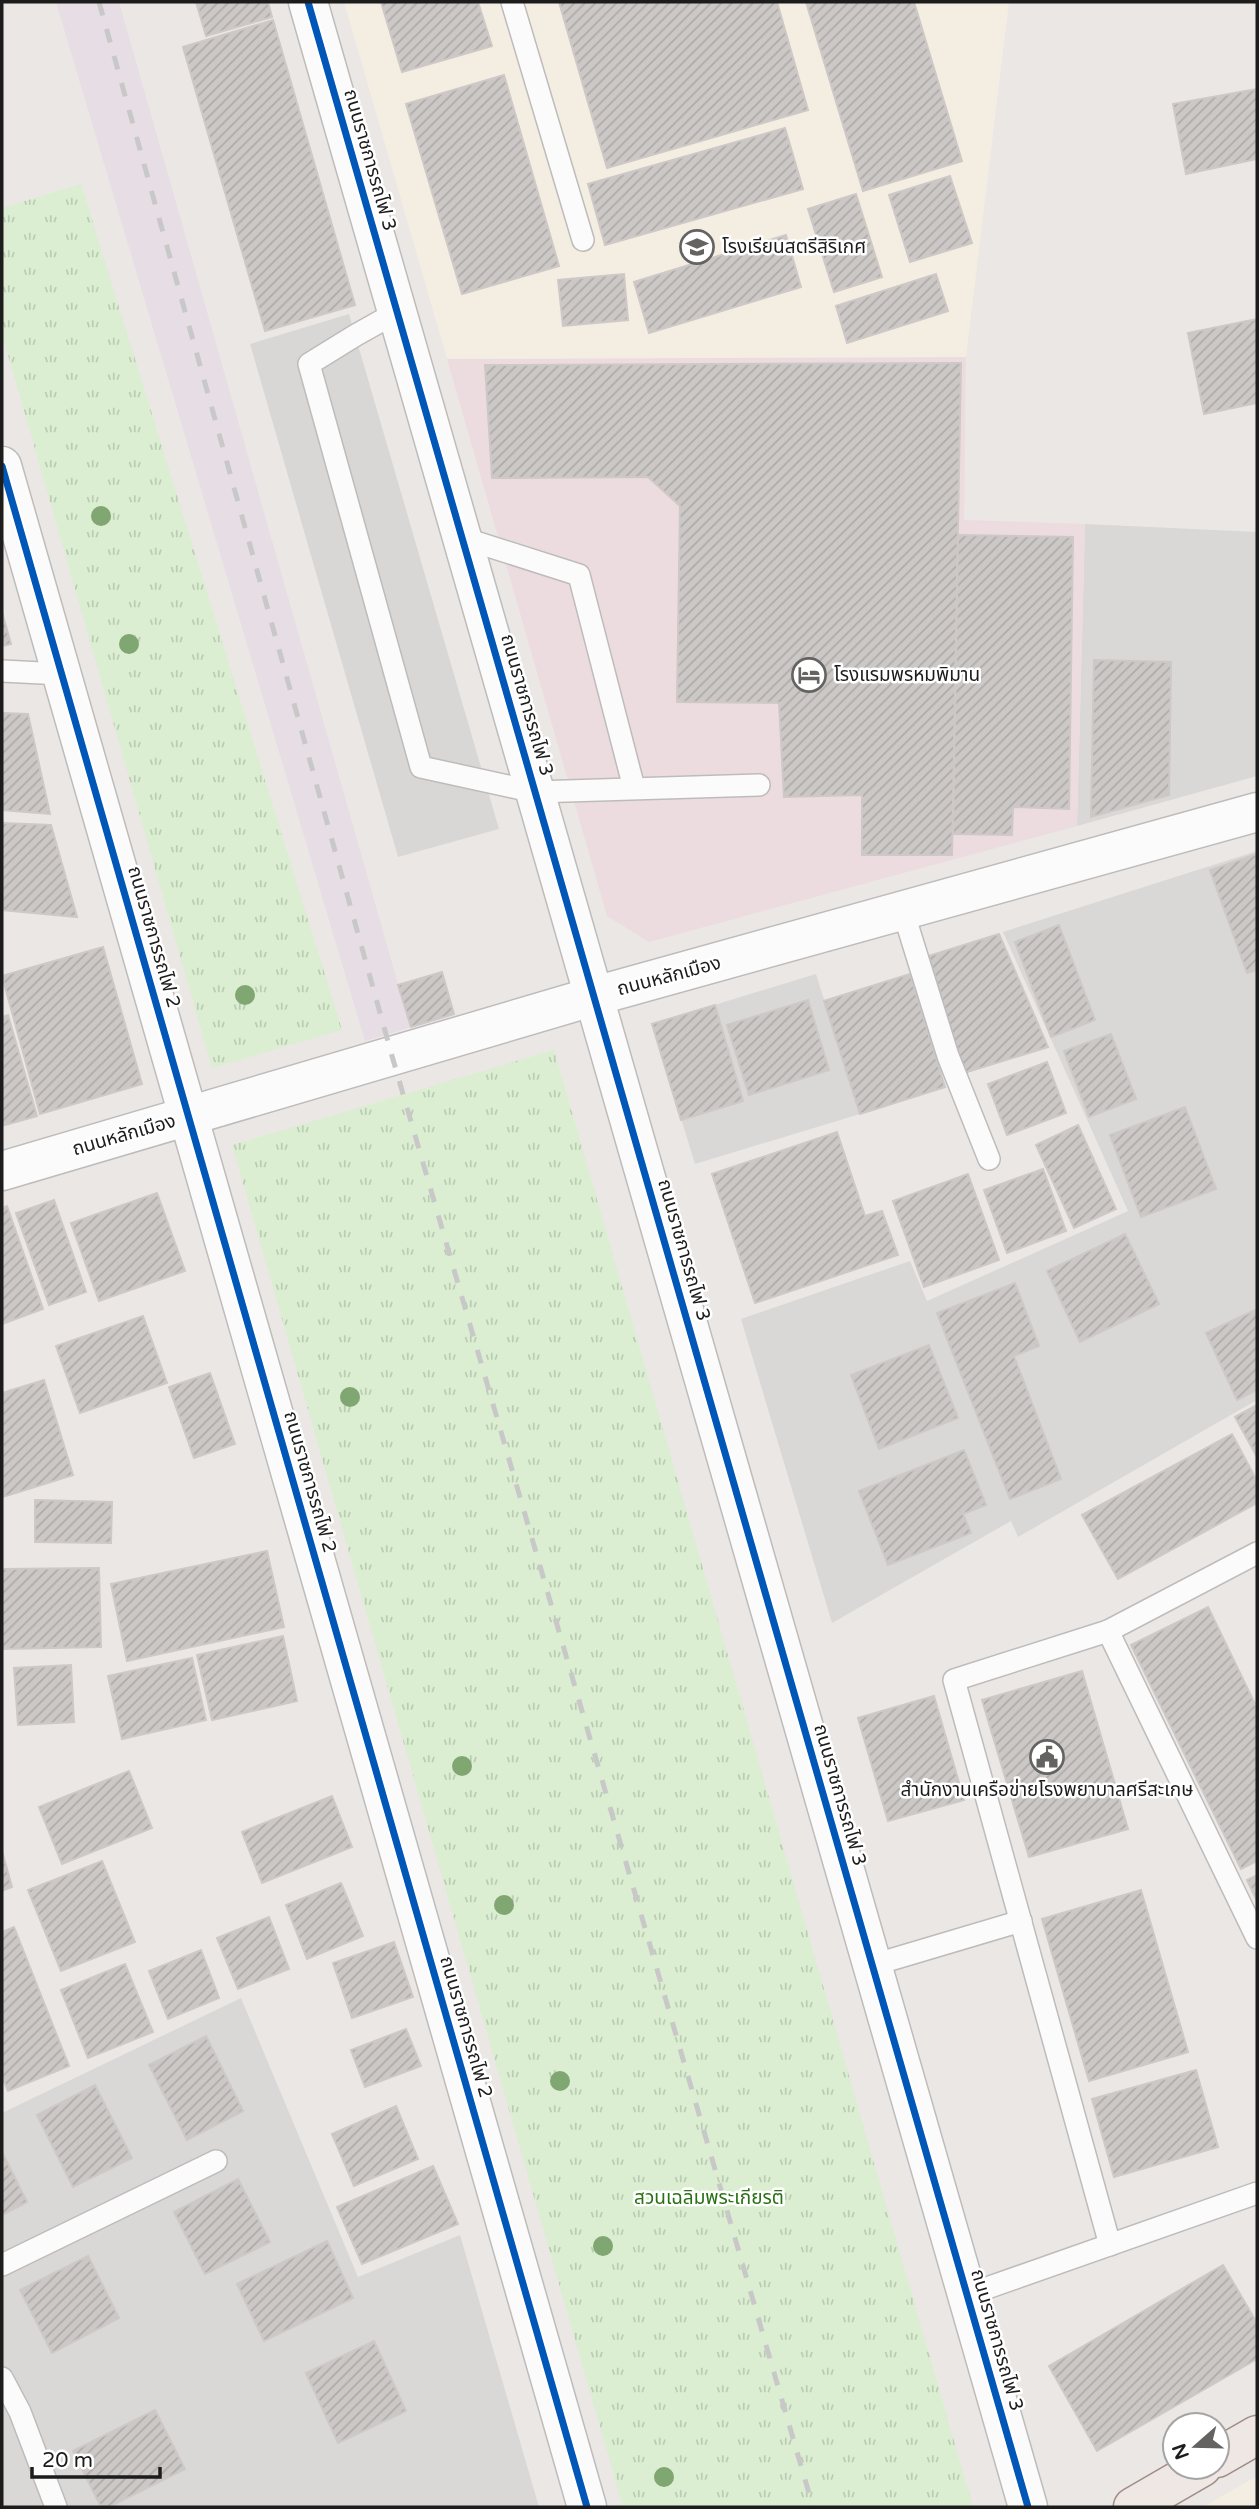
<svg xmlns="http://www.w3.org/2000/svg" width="1259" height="2509" font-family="'Varela Round','Noto Sans Thai',sans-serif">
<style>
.residential{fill:#dad7d7}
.commercial{fill:#ecdcdf}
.industrial{fill:#e7dde5}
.education{fill:#f4ede1}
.religious{fill:#d9d7d6}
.park{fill:url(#park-tufts)}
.building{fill:url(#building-hatch);stroke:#cec8c7;stroke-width:2}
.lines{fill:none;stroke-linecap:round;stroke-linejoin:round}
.service-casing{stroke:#bebcbb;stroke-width:24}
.minor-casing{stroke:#bebcbb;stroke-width:41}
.tertiary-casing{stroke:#bebcbb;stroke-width:41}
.primary-casing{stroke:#9f8d84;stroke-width:41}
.service{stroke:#fcfbfb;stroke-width:21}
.minor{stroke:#fcfbfb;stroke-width:38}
.tertiary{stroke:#fcfbfb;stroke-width:38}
.primary{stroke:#efe7e4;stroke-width:38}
.rail{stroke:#c9c8c8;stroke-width:5;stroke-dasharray:14 14;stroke-linecap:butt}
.cycleway-casing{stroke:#fff;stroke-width:11}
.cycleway{stroke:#0057b8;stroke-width:7}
.tree{fill:#80a672}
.labels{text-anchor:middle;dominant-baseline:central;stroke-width:5;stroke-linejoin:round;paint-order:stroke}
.street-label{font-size:19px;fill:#1c1c1c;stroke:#fff}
.poi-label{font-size:19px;fill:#1c1c1c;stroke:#fff;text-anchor:start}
.park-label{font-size:19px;fill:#297114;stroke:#fff}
</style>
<defs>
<pattern id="park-tufts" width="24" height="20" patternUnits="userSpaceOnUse" patternTransform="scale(1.75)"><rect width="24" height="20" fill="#dbeed2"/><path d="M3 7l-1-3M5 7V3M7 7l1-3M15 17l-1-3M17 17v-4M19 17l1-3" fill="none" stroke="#bbccb4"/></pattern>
<pattern id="building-hatch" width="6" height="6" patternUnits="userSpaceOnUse" patternTransform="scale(1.75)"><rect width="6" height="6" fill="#ccc8c6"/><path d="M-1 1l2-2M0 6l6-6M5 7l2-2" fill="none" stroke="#afabaa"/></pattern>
</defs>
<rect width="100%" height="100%" fill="#ebe7e5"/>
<g class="residential">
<path d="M1085 524 1257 532V776L1077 826Z"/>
<path d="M1257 851V1400L1018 1537 1011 1521 832 1623 741 1319 910 1261 927 1301 1128 1211 1003 932Z"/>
<path d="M816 974 860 1114 695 1164 652 1024Z"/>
<path d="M241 1998 358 2277 460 2235 539 2507H2V2113Z"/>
</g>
<path class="commercial" d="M966 357 964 520 1085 524 1077 826 649 942 607 916 447 359Z"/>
<path class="industrial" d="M56 2H119L398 984 442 972 454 1014 365 1041Z"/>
<g class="education">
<path d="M344 2H1009L966 357 447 359Z"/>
<path d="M1257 2476V2507H1203Z"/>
</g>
<path class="religious" d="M349 314 499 829 398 857 250 344Z"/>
<g class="park">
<path d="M81 184 342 1030 212 1068 2 334V208Z"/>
<path d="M554 1050 973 2507H623L232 1145Z"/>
</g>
<g class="building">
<path d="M196 2H268L272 17 206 36Z"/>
<path d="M381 2H478L492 46 402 72Z"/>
<path d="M559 2H777L808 110 607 168Z"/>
<path d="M806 2H914L962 161 863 191Z"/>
<path d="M273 20 355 305 265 331 183 47Z"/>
<path d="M504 75 559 266 462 294 406 104Z"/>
<path d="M1257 89V159L1186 174 1173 104Z"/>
<path d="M785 128 803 189 605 245 588 184Z"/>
<path d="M950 176 972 243 910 262 889 195Z"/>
<path d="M856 194 882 277 834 292 808 209Z"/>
<path d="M786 235 801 287 649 333 634 282Z"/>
<path d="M624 274 628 320 563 326 558 280Z"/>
<path d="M936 274 948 311 847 343 836 306Z"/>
<path d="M1257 319V403L1204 414 1188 333Z"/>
<path d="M961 363 952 855H862V795L784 797 779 703 677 702 680 506 648 477 492 478 485 365Z"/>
<path d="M958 535 1073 537 1069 809 1013 807 1012 835 953 834Z"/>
<path d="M2 612 11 644 2 646Z"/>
<path d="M1094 660 1171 662 1169 795 1091 817Z"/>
<path d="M2 713 28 714 50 814 2 810Z"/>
<path d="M2 823 51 825 77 917 2 910Z"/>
<path d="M1257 854V970L1247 973 1210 870Z"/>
<path d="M1059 925 1095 1020 1051 1037 1015 942Z"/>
<path d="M999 934 1048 1047 964 1073 929 956Z"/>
<path d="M103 947 142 1084 40 1114 2 976Z"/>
<path d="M442 972 454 1014 411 1027 398 985Z"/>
<path d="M910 974 945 1087 860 1114 824 1001Z"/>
<path d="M808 1000 829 1070 749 1095 727 1025Z"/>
<path d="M715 1005 743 1101 681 1120 652 1024Z"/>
<path d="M8 1015 37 1116 2 1126V1017Z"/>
<path d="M1111 1034 1136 1099 1089 1117 1064 1051Z"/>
<path d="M1047 1062 1066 1113 1007 1135 988 1084Z"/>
<path d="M1185 1107 1216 1189 1141 1217 1110 1135Z"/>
<path d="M1078 1125 1116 1209 1074 1228 1036 1145Z"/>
<path d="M837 1132 865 1216 882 1211 898 1255 755 1303 712 1174Z"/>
<path d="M1043 1169 1066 1231 1007 1253 984 1190Z"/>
<path d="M968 1174 999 1260 924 1287 893 1201Z"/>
<path d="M157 1193 185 1271 99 1301 71 1223Z"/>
<path d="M54 1200 86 1292 49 1305 16 1213Z"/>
<path d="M7 1206 43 1309 2 1324V1208Z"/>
<path d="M1125 1234 1159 1304 1080 1342 1047 1271Z"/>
<path d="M1015 1283 1039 1346 1014 1356 1061 1479 1010 1499 937 1313Z"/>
<path d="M1257 1309V1390L1237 1400 1206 1333Z"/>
<path d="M143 1316 167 1383 80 1413 56 1346Z"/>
<path d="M929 1345 958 1418 879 1449 851 1375Z"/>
<path d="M210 1373 235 1444 194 1458 169 1387Z"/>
<path d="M44 1380 73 1475 3 1497 2 1393Z"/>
<path d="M1257 1405V1457L1235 1417Z"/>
<path d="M1232 1434 1257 1481V1503L1118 1579 1082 1515Z"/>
<path d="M964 1450 986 1505 963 1514 971 1533 888 1565 859 1491Z"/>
<path d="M35 1500 112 1502 111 1543 35 1542Z"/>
<path d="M267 1551 284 1627 127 1661 111 1584Z"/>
<path d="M99 1568 101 1647 2 1649V1569Z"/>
<path d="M1208 1607 1257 1708V1861L1241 1869 1131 1645Z"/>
<path d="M283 1636 297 1701 212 1720 197 1655Z"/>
<path d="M192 1658 206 1720 122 1739 108 1676Z"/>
<path d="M71 1665 74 1722 18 1725 14 1668Z"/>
<path d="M1082 1671 1128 1829 1029 1857 982 1700Z"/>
<path d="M934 1696 964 1800 888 1821 858 1718Z"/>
<path d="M129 1771 152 1828 62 1864 39 1807Z"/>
<path d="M332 1796 352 1847 262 1883 242 1832Z"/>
<path d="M2 1851 12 1887 2 1891Z"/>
<path d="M102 1861 135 1942 61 1971 28 1890Z"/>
<path d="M1257 1875V1901L1247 1880Z"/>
<path d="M341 1883 363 1936 307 1959 286 1905Z"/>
<path d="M1141 1890 1188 2052 1089 2081 1042 1919Z"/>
<path d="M269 1917 289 1969 238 1989 217 1938Z"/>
<path d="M14 1927 69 2066 8 2091 2 2076V1932Z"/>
<path d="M394 1942 413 1997 352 2018 333 1963Z"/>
<path d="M201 1950 219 1998 168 2019 149 1971Z"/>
<path d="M125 1964 153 2032 88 2058 61 1990Z"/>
<path d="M406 2029 421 2066 365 2087 351 2050Z"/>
<path d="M206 2036 243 2111 187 2140 149 2065Z"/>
<path d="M1196 2070 1218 2147 1114 2177 1092 2099Z"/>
<path d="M95 2085 132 2158 73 2187 37 2115Z"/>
<path d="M396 2106 418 2159 354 2186 332 2134Z"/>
<path d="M2 2152 27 2202 2 2215Z"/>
<path d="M433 2166 458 2224 362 2264 337 2207Z"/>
<path d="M238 2179 270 2242 205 2274 174 2212Z"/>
<path d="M327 2241 353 2298 264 2341 237 2284Z"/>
<path d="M88 2256 119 2318 52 2353 20 2290Z"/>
<path d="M1223 2265 1257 2323V2359L1097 2451 1049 2366Z"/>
<path d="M374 2341 406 2411 338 2443 306 2373Z"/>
<path d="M155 2410 185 2469 109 2507H101L73 2451Z"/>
</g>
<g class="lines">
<g class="service-casing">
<g id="service">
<path d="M512 2 583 240"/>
<path d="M397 312 356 335 309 364 421 767 535 792 759 785"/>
<path d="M463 538 579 575 634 788"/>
<path d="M2 671 62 674"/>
<path d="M903 911 948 1056 989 1159"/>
<path d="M1108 1631 1257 1938"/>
<path d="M873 1965 1021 1921"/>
<path d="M1110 2245 954 1680 1108 1631 1257 1553"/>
<path d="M2 2265 216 2161"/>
<path d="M967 2295 1257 2193"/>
<path d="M2 2378 20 2412 56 2507"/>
</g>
</g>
<g class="minor-casing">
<g id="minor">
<path d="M308 2 1028 2507"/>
<path d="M2 466 587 2507"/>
</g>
</g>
<g class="tertiary-casing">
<path id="tertiary" d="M2 1171 595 996 1257 812"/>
</g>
<g class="primary-casing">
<g id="primary">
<path d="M1217 2458 1257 2435"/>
<path d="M1133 2507 1202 2467"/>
</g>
</g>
<use href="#service" class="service"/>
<use href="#minor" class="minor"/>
<use href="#tertiary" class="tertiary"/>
<use href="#primary" class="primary"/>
<path class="rail" d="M99 2 392 1056 813 2507"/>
<g class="cycleway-casing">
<g id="cycleway">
<path d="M308 2 1028 2507"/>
<path d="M2 466 587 2507"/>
</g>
</g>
<use href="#cycleway" class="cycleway"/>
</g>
<g class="tree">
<circle cx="101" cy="516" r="10"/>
<circle cx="129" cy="644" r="10"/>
<circle cx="245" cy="995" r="10"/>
<circle cx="350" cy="1397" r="10"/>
<circle cx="462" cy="1766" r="10"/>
<circle cx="504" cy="1905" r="10"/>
<circle cx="560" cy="2081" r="10"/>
<circle cx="603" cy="2246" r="10"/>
<circle cx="664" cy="2477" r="10"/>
</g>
<defs>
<g id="school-ring" transform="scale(1.75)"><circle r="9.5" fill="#fff" stroke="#646362" stroke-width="1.5"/><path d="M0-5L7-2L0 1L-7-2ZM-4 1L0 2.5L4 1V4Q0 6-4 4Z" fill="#646362"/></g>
<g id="hotel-ring" transform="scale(1.75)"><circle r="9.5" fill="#fff" stroke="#646362" stroke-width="1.5"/><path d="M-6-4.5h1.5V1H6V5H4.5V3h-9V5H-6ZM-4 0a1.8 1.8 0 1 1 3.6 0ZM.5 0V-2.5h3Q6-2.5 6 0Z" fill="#646362"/></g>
<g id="civic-ring" transform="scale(1.75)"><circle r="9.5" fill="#fff" stroke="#646362" stroke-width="1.5"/><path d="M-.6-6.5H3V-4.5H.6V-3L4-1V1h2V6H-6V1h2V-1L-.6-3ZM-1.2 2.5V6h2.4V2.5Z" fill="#646362"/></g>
</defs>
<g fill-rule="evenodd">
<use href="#school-ring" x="697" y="247"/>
<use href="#hotel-ring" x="809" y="675"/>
<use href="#civic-ring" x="1047" y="1757"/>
</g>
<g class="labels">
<g class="street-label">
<text transform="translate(370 160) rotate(74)">ถนนราชการรถไฟ 3</text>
<text transform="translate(527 705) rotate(74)">ถนนราชการรถไฟ 3</text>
<text transform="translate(154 937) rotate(74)">ถนนราชการรถไฟ 2</text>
<text transform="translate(669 976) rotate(-15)">ถนนหลักเมือง</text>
<text transform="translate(124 1135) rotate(-16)">ถนนหลักเมือง</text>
<text transform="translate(684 1250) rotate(74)">ถนนราชการรถไฟ 3</text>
<text transform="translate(310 1482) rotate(74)">ถนนราชการรถไฟ 2</text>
<text transform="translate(840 1795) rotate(74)">ถนนราชการรถไฟ 3</text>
<text transform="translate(466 2027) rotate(74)">ถนนราชการรถไฟ 2</text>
<text transform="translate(997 2340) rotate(74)">ถนนราชการรถไฟ 3</text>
</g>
<g class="poi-label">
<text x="722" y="247">โรงเรียนสตรีสิริเกศ</text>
<text x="834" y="675">โรงแรมพรหมพิมาน</text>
<text x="1047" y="1790" text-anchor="middle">สำนักงานเครือข่ายโรงพยาบาลศรีสะเกษ</text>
</g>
<g class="park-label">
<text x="709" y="2198">สวนเฉลิมพระเกียรติ</text>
</g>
</g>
<rect width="1259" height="2509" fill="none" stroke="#1c1c1c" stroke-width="7"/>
<g transform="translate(1196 2446) rotate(250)"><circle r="33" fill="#ffffff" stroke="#a4a4a4" stroke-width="2"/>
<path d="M0-5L12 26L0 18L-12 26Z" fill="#646362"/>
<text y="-10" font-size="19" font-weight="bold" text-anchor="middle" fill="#1c1c1c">N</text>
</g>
<path d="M32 2467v10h128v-10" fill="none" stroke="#1c1c1c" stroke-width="3.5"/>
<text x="42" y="2467" font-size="21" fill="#1c1c1c" stroke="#ffffff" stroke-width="5" paint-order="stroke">20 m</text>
</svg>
